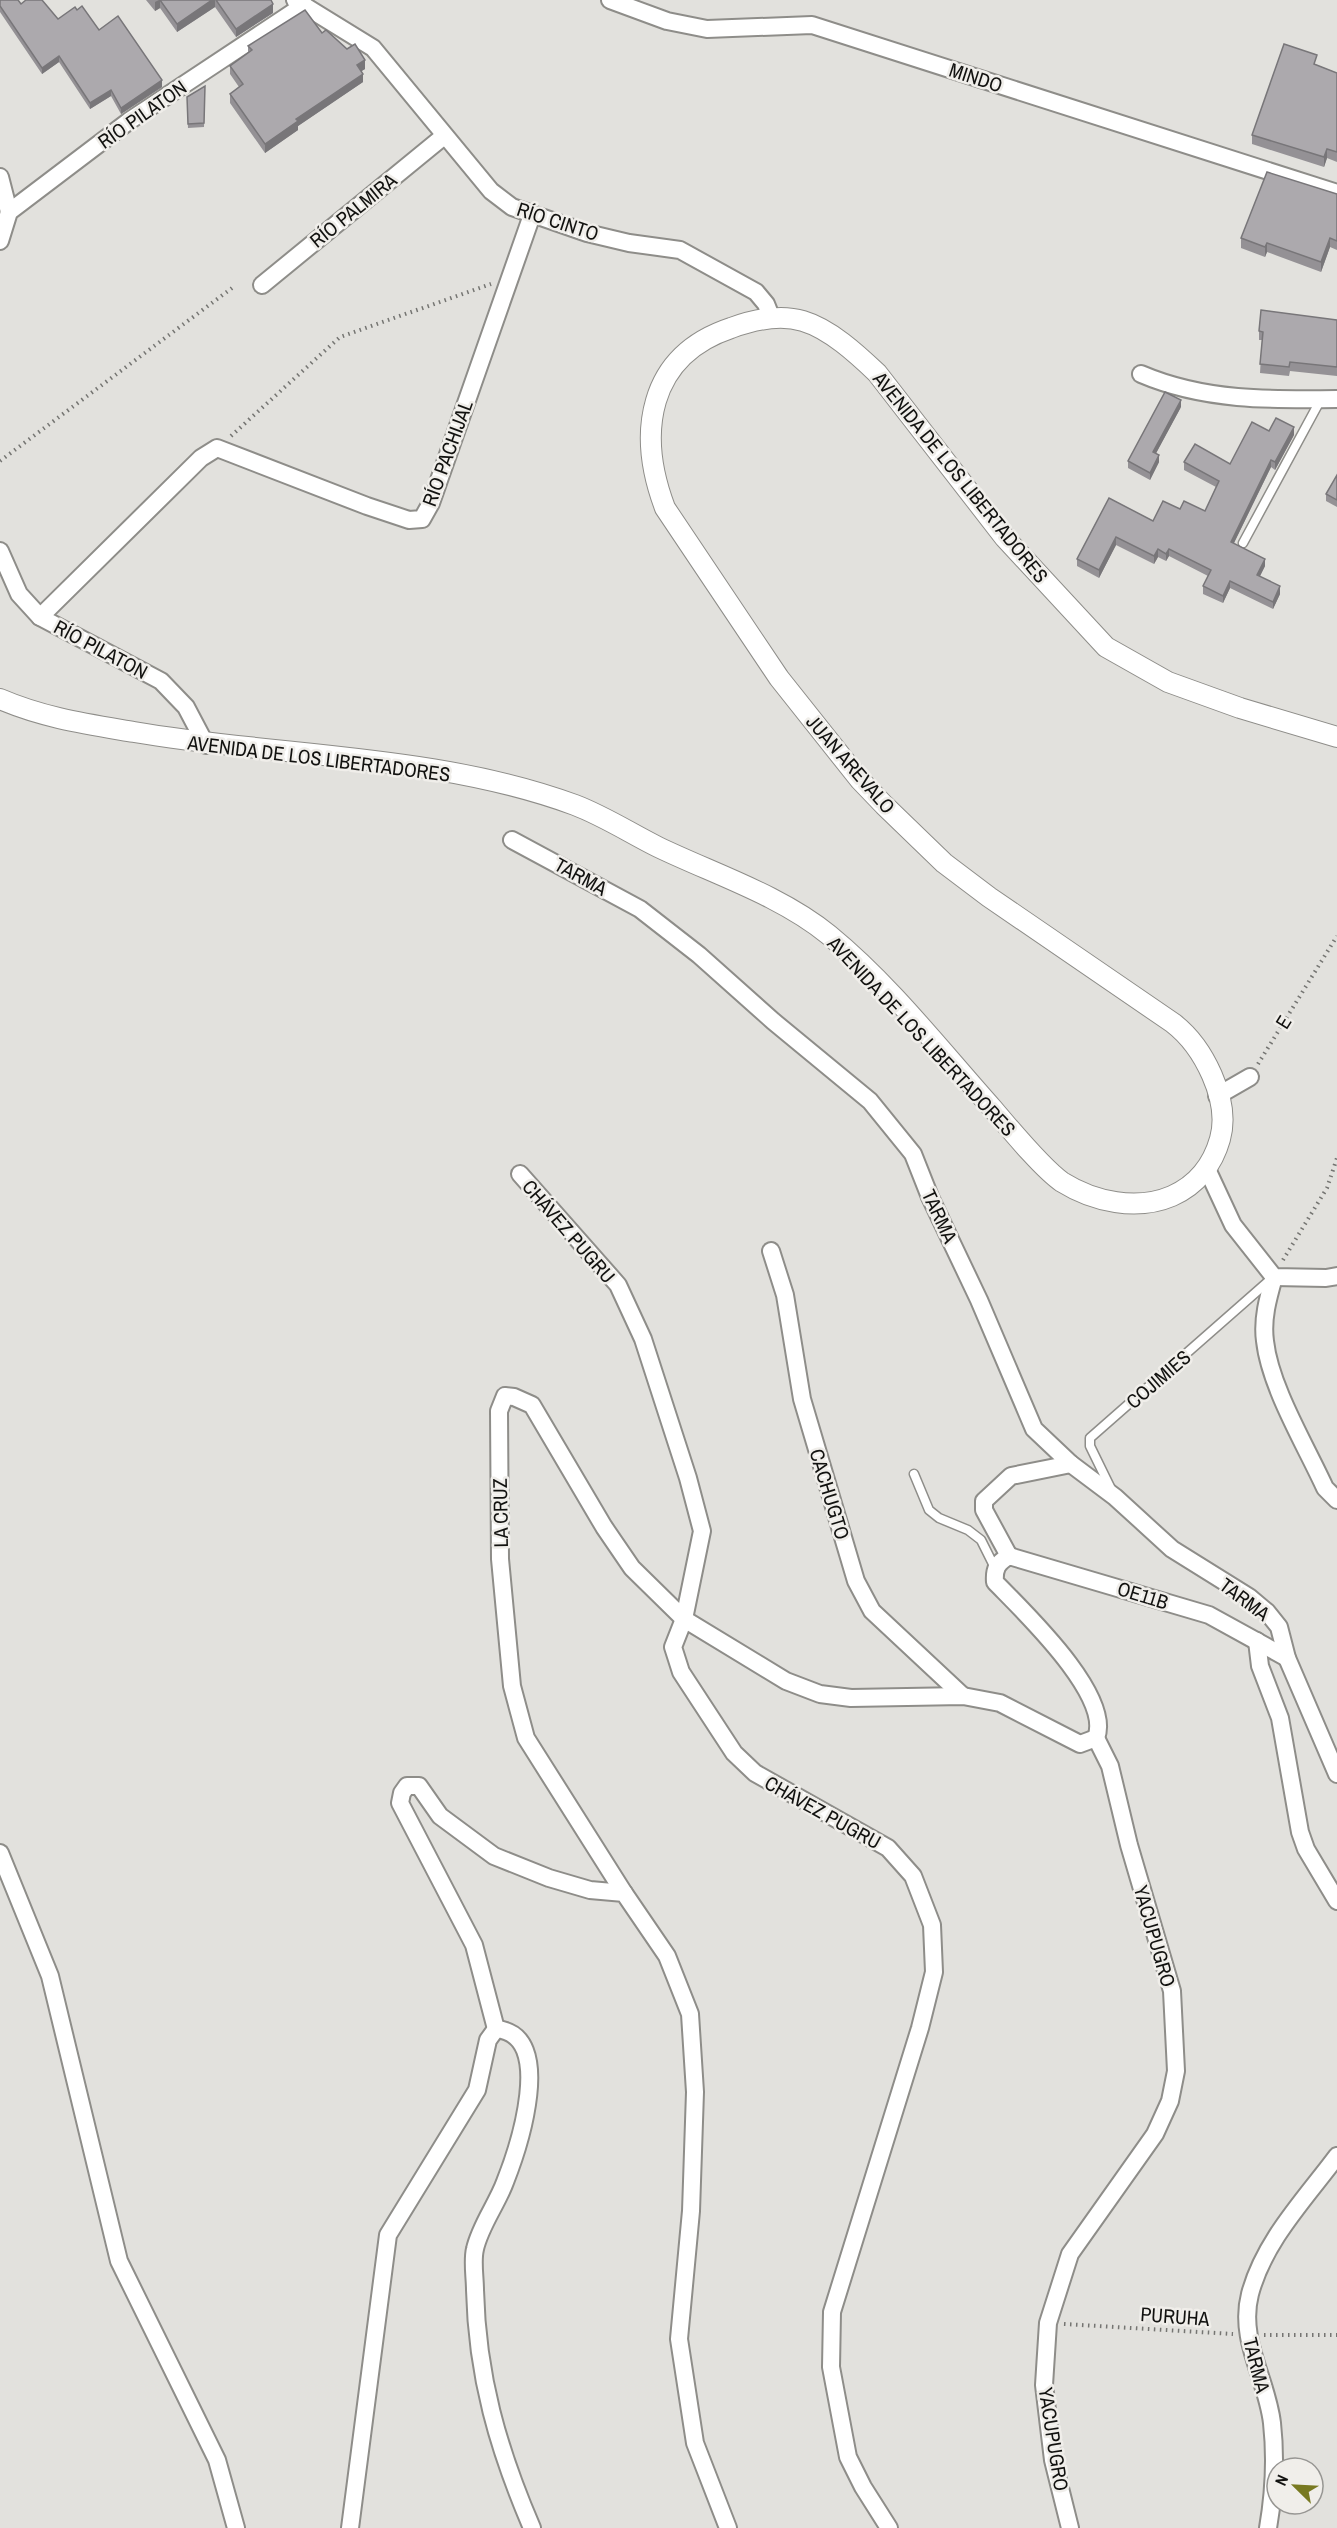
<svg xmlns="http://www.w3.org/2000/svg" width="1337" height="2528" font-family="'Archivo Narrow',sans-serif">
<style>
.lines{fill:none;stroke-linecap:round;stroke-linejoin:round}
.service-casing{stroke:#8e8d89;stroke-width:11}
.minor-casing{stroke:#8e8d89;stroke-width:20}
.tertiary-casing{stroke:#8e8d89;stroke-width:22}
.path{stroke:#757572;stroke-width:4;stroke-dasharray:1.5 4.5;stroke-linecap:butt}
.service{stroke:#fff;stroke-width:8}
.minor{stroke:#fff;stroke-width:16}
.tertiary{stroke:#fff;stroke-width:20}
.wall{fill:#949195}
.shaded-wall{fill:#787679}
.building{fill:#aca9ad;stroke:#787679;stroke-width:1.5}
.labels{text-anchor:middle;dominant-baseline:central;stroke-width:5;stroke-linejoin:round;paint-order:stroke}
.street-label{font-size:20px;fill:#121210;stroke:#f0eeea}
</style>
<rect width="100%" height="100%" fill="#e2e1dd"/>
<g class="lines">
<g class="service-casing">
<g id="service">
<path d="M1243 543 1321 399"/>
<path d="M914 1474 929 1510 939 1518 968 1530 981 1540 995 1568"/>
<path d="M1112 1491 1090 1446V1438L1271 1279"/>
</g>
</g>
<g class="minor-casing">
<g id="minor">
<path d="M295 0 373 48 491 191 512 207 587 233 629 243 680 250 756 292 766 304 772 319"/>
<path d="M610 0 667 21 707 29 812 25 1337 193"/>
<path d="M0 177 9 212"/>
<path d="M0 241 9 212 129 121 304 5"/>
<path d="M262 285 444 136"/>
<path d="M1141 374C1204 401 1270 400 1337 399"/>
<path d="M0 551 19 594 40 617 161 681 186 707 206 745"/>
<path d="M40 617 201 458 217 448 367 506 409 520 422 519 431 503 532 215"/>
<path d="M512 840 640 909 699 955 773 1021 870 1101 913 1154 930 1197 979 1300 1034 1429 1071 1464 1115 1497 1172 1549 1249 1597 1267 1612 1279 1627 1287 1658 1337 1774"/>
<path d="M1217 1096 1250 1077"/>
<path d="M1207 1169 1233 1225 1274 1277 1326 1278 1337 1276"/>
<path d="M520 1174 618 1285 643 1339 688 1478 702 1531 684 1619 673 1647 681 1672 734 1753 755 1773 888 1848 913 1876 932 1925 934 1972 920 2028 832 2312 831 2367 848 2457 863 2487 889 2528"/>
<path d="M771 1251 785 1295 802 1399 856 1581 872 1611 963 1696"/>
<path d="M1274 1277C1268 1298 1262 1319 1265 1341 1270 1387 1306 1446 1325 1488L1337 1500"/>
<path d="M1009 1556 984 1510V1501L1011 1476 1071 1464"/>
<path d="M1257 1641 1260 1666 1280 1718 1300 1832 1306 1849 1337 1901"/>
<path d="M1096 1738C1113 1696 1024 1612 995 1582 994 1569 997 1563 1009 1556L1209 1615 1287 1658"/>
<path d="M0 1853 50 1976 119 2261 217 2460 236 2528"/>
<path d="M624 1893 526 1738 512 1686 500 1559 499 1411 505 1396 514 1397 532 1405 604 1527 632 1568 684 1619 786 1681 820 1694 851 1698 963 1696 1000 1703 1080 1744 1096 1738"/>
<path d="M496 2029 474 1945 400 1803 402 1793 407 1786H419L440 1816 494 1856 549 1878 590 1890 624 1893 667 1956 690 2014 695 2092 691 2211 679 2339 695 2443 728 2528"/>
<path d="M350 2528 388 2235 477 2090 488 2040 496 2029C557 2034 518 2149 505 2182 497 2204 480 2226 475 2249 472 2261 475 2277 475 2290 477 2376 498 2449 532 2528"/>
<path d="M1070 2528 1053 2460 1044 2385 1048 2323 1070 2254 1155 2134 1170 2101 1176 2071 1172 1991 1129 1845 1110 1766 1096 1738"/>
<path d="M1268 2528C1274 2493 1276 2459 1272 2423 1267 2379 1238 2340 1250 2294 1264 2241 1305 2199 1337 2156"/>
</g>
</g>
<g class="tertiary-casing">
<path id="tertiary" d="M0 699C44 718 87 724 134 732 279 757 437 754 575 805 604 816 630 833 658 847 714 874 780 895 829 935 890 985 941 1051 993 1109 1010 1129 1042 1168 1062 1182 1094 1202 1137 1211 1172 1196 1197 1185 1213 1164 1220 1139 1231 1100 1203 1046 1173 1023L989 897 944 863 884 805 860 780 779 678 665 508C637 434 647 356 731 328 753 320 780 314 803 321 830 329 857 354 877 373L1005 538 1106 647 1168 682 1240 708 1337 737"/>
</g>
<g class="path">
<path d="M231 436 340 337 491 284"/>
<path d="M0 461 232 288"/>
<path d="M1258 1064 1337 936"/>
<path d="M1283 1260 1327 1188 1337 1158"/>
<path d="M1064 2324 1233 2334"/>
<path d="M1264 2335H1337"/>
</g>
<use href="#service" class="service"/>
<use href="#minor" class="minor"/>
<use href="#tertiary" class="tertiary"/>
</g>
<g class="wall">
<path d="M0 0 21 4 58 19 77 10 162 87 121 114 111 96 90 109 59 62 42 74 0 12Z"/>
<path d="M146 0H271L273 13 236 37 215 7 177 32 160 8 155 11Z"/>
<path d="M322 33 365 69 361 71 363 82 298 126V130L265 153 230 103V94L239 87 230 74V66L248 53V46Z"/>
<path d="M1317 65 1337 73V162L1327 158 1324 167 1252 144V135Z"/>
<path d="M205 86 204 127 188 128 187 97Z"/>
<path d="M1337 194V250L1330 247 1321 272 1267 252 1265 257 1241 248V238Z"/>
<path d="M1337 320V376L1290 371 1289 376 1260 373 1262 340H1259V331Z"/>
<path d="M1181 407 1156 453 1159 462 1150 480 1128 468V461Z"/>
<path d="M1294 435 1275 470 1271 467 1234 543 1265 566 1260 576 1280 594 1273 609 1230 588 1223 603 1203 594V586L1208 576 1169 556 1166 561 1158 557 1154 564 1116 545 1099 578 1077 566V559L1109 498 1153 521 1180 509 1205 511 1216 487 1184 470V462L1230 464Z"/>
<path d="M1337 475V507L1326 501V494Z"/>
</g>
<g class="shaded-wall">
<path d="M159 0H160V8L155 11V2Z"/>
<path d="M212 0H215V7L177 32V24Z"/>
<path d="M273 4V13L236 37V29Z"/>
<path d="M59 56V62L42 74V68Z"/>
<path d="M365 60V69L357 74V65Z"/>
<path d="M363 74V82L298 126V130L265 153V144L296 119Z"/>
<path d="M162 80V87L121 114V108Z"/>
<path d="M111 90V96L90 109V103Z"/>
<path d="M1327 149V158L1324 167V157Z"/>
<path d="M1330 238V247L1321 272V262Z"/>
<path d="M1267 243V252L1265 257V247Z"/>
<path d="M1181 400V407L1153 459V452Z"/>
<path d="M1294 427V435L1275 470V462Z"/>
<path d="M1159 455V462L1150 480V473Z"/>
<path d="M1271 460V467L1231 549V542Z"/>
<path d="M1116 537V545L1099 578V570Z"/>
<path d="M1158 549V557L1154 564V556Z"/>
<path d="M1169 549V556L1166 561V554Z"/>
<path d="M1265 559V566L1257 582V575Z"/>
<path d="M1230 581V588L1223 603V596Z"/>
<path d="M1280 586V594L1273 609V602Z"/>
</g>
<g class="building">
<path d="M0 0H18L21 4 26 0H42L58 19 75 7 77 10 82 6 99 30 118 16 162 80 121 108 111 90 90 103 59 56 42 68 0 6Z"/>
<path d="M160 0H212L177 24Z"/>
<path d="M216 0H271L273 4 236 29Z"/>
<path d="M305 10 322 33 326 30 347 49 355 44 365 60 357 65 363 74 296 119 298 121 265 144 230 94 243 84 230 66 252 50 248 46Z"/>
<path d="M1284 44 1317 55 1314 64 1337 73V152L1327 149 1324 157 1252 135Z"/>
<path d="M205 86 204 123 188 124 187 97Z"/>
<path d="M1267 172 1337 194V241L1330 238 1321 262 1267 243 1265 247 1241 238Z"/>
<path d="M1261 310 1337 320V367L1290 362 1289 367 1260 364 1263 332 1259 331Z"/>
<path d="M1165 392 1181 400 1153 452 1159 455 1150 473 1128 461Z"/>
<path d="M1276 418 1294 427 1275 462 1271 460 1231 542 1265 559 1257 575 1280 586 1273 602 1230 581 1223 596 1203 586 1211 570 1169 549 1166 554 1158 549 1154 556 1116 537 1099 570 1077 559 1109 498 1153 521 1163 501 1180 509 1184 501 1205 511 1219 481 1184 462 1195 444 1230 464 1252 422 1269 431Z"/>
<path d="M1337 475V500L1326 494Z"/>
</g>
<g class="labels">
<g class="street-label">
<text transform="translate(976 77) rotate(18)">MINDO</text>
<text transform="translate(142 114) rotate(-35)">RÍO PILATON</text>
<text transform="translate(353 210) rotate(-39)">RÍO PALMIRA</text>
<text transform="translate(558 221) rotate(18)">RÍO CINTO</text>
<text transform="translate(447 453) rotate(-70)">RÍO PACHIJAL</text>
<text transform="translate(961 477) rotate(51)">AVENIDA DE LOS LIBERTADORES</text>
<text transform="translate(101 649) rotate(28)">RÍO PILATON</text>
<text transform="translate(319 758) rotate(7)">AVENIDA DE LOS LIBERTADORES</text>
<text transform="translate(851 764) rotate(49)">JUAN AREVALO</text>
<text transform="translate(581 876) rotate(29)">TARMA</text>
<text transform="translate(1283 1022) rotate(-58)">E</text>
<text transform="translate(922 1036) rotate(47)">AVENIDA DE LOS LIBERTADORES</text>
<text transform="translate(940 1216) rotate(65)">TARMA</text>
<text transform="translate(569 1231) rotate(49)">CHÁVEZ PUGRU</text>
<text transform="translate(1158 1379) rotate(-41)">COJIMIES</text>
<text transform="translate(830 1494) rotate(73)">CACHUGTO</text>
<text transform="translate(500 1513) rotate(-91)">LA CRUZ</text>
<text transform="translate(1143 1595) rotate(17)">OE11B</text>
<text transform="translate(1245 1599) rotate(37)">TARMA</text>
<text transform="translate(823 1812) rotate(29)">CHÁVEZ PUGRU</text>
<text transform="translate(1155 1936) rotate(74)">YACUPUGRO</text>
<text transform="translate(1175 2316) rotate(4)">PURUHA</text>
<text transform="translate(1257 2365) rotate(76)">TARMA</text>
<text transform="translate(1054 2439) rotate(81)">YACUPUGRO</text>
</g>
</g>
<g transform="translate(1295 2486) rotate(294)"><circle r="28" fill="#f0eeea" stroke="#979693" stroke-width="1.5"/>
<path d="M0-4.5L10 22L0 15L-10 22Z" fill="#787921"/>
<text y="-9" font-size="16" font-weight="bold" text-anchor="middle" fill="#121210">N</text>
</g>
</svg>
